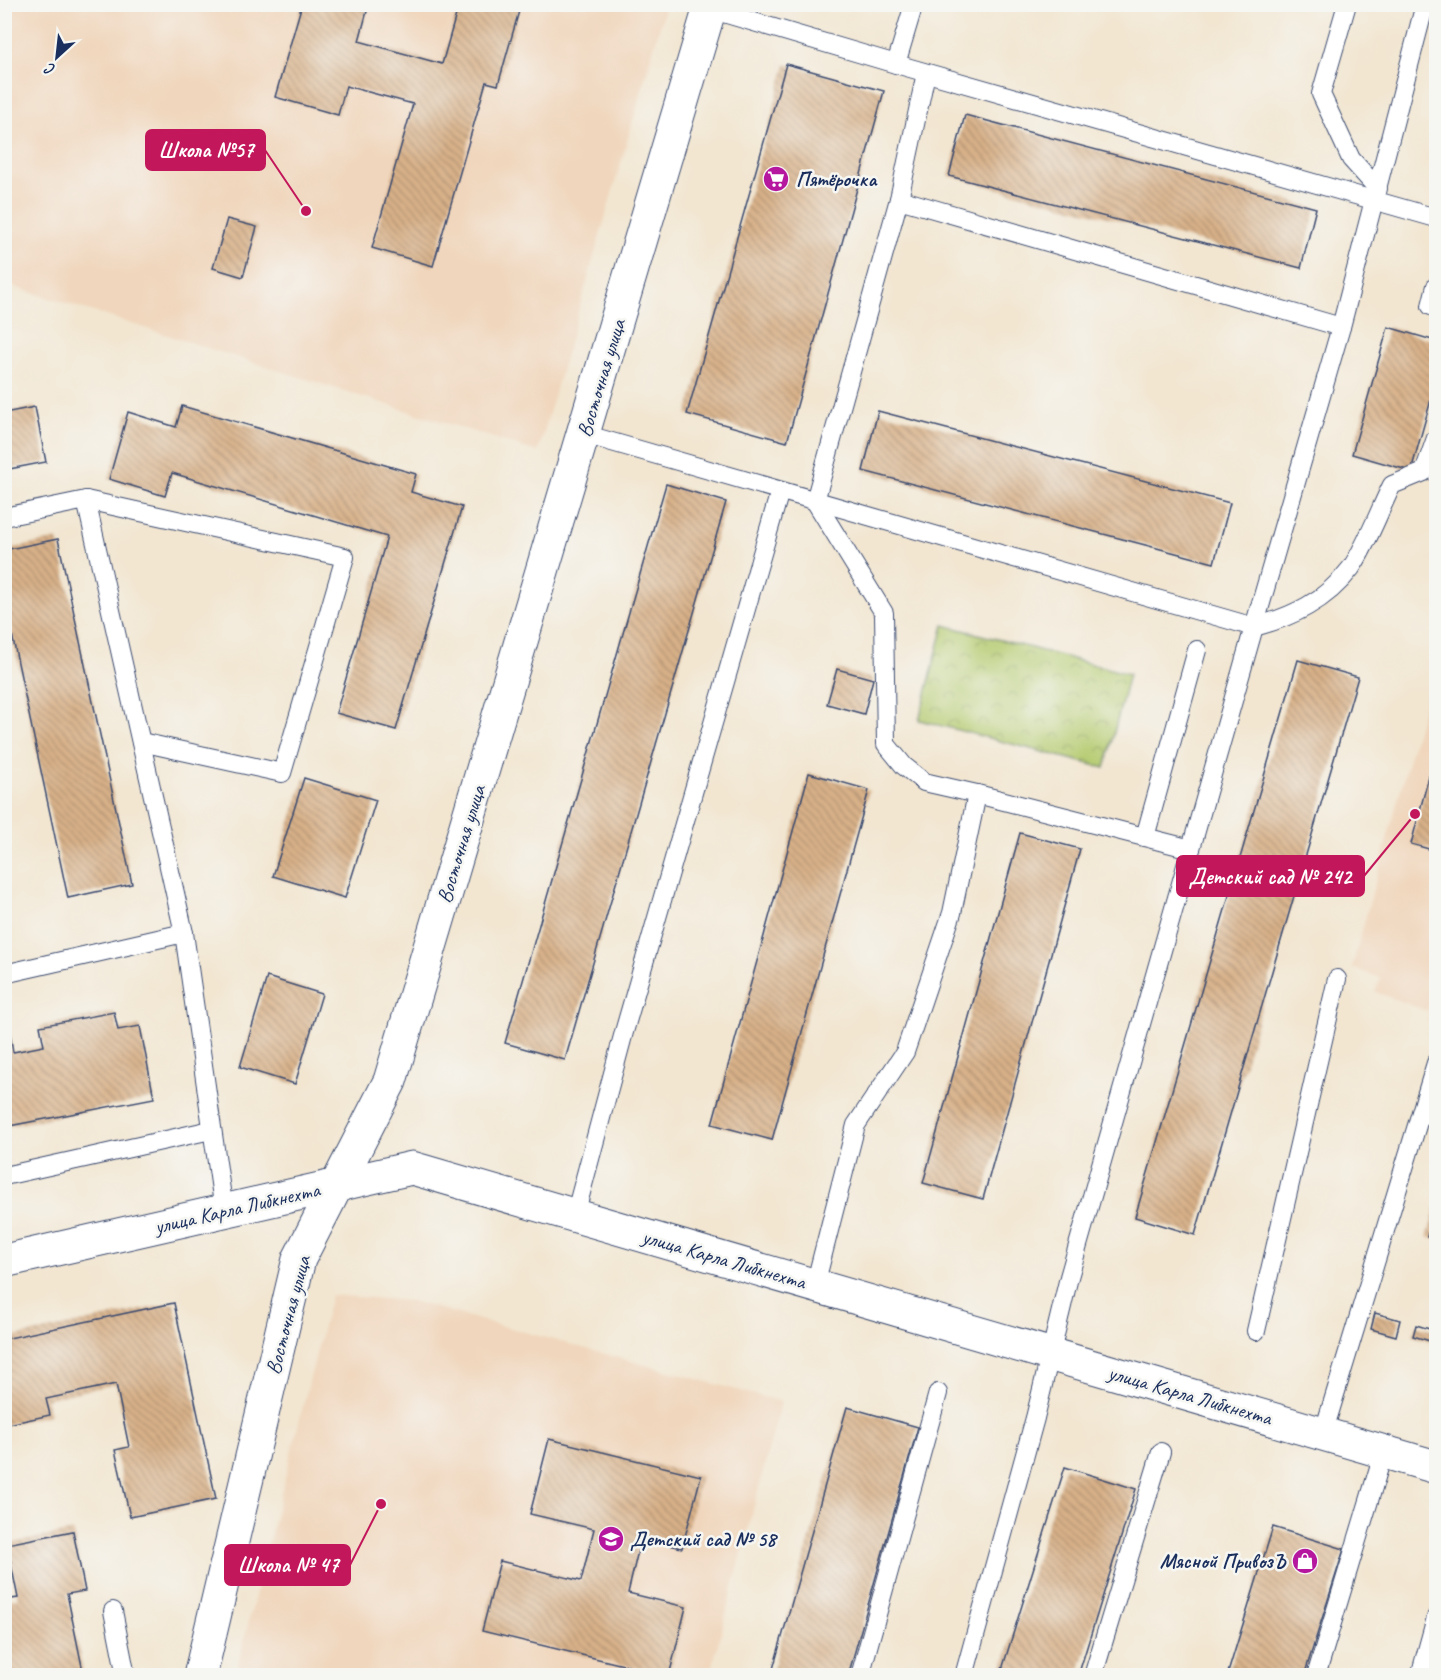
<svg xmlns="http://www.w3.org/2000/svg" width="1441" height="1680" font-family="Caveat,sans-serif">
<style>
.built{fill:#f0d6bc}
.park{fill:url(#park-crowns);stroke:#687d66;stroke-width:1.5}
.building{fill:url(#building-back-hatch)}
.lines{fill:none;stroke-linecap:round;stroke-linejoin:round}
.lane-casing{stroke:#3b4a6f;stroke-width:20}
.street-casing{stroke:#3b4a6f;stroke-width:35}
.secondary-casing{stroke:#3b4a6f;stroke-width:35}
.lane{stroke:#fff;stroke-width:18}
.street{stroke:#fff;stroke-width:33}
.secondary{stroke:#fff;stroke-width:33}
.labels{text-anchor:middle;dominant-baseline:central;stroke-width:5;stroke-linejoin:round;paint-order:stroke}
.poi-label{font-size:21px;font-weight:bold;fill:#1b2f5e;stroke:#f6f6f2;text-anchor:start}
.street-label{font-size:21px;fill:#1b2f5e;stroke:#f6f6f2}
.leader{fill:none;stroke:#c2185b;stroke-width:2}
.callout-dot{fill:#c2185b;stroke:#f6f6f2;stroke-width:2}
.callout{fill:#c2185b;stroke:#c2185b;stroke-width:2}
.callout-label{font-size:22px;text-anchor:middle;font-weight:bold;fill:#fff}
</style>
<defs>
<pattern id="park-crowns" width="20" height="18" patternUnits="userSpaceOnUse" patternTransform="scale(1.5)"><rect width="20" height="18" fill="#b5cb6f"/><path d="M2 6a3 3 0 1 1 6 0M12 15a3 3 0 1 1 6 0" fill="none" stroke="#92a55e"/></pattern>
<pattern id="building-back-hatch" width="6" height="6" patternUnits="userSpaceOnUse" patternTransform="scale(1.5)"><rect width="6" height="6" fill="#d8b188"/><path d="M-1 5l2 2M0 0l6 6M5-1l2 2" fill="none" stroke="#ae9072"/></pattern>
</defs>
<rect width="100%" height="100%" fill="#f6f6f2"/>
<filter id="ink" filterUnits="userSpaceOnUse"><feTurbulence type="fractalNoise" baseFrequency=".0167" numOctaves="2"/><feDisplacementMap in="SourceGraphic" scale="12" xChannelSelector="R" yChannelSelector="G"/><feConvolveMatrix kernelMatrix="1 2 1 2 8 2 1 2 1" color-interpolation-filters="sRGB"/></filter>
<filter id="wash" filterUnits="userSpaceOnUse"><feTurbulence type="fractalNoise" baseFrequency=".008" numOctaves="4" result="noise"/><feDisplacementMap in="SourceGraphic" scale="24" xChannelSelector="R" yChannelSelector="G"/><feGaussianBlur stdDeviation="1.35" result="paint"/><feColorMatrix in="noise" values="0 0 0 0 0 0 0 0 0 0 0 0 0 0 0 0 0 1.4 0 .05"/><feComposite in="paint" operator="in"/></filter>
<g filter="url(#wash)">
<rect width="100%" height="100%" fill="#f2e6d1"/>
<g class="built">
<path d="M5 5H666L538 452 5 284Z"/>
<path d="M1436 660V993L1427 1011 1375 992 1381 978 1352 968Z"/>
<path d="M331 1295 411 1301 781 1402 710 1675 235 1676Z"/>
</g>
<path class="park" d="M944 625 1129 674 1105 768 919 720Z"/>
<g id="blocks">
<g class="building">
<path d="M302 4H369L359 41 442 64 459 4H521L498 85 486 82 433 266 372 248 413 104 346 86 338 115 275 97Z"/>
<path d="M786 64 884 91 787 442 687 414Z"/>
<path d="M965 115 1316 208 1301 268 949 176Z"/>
<path d="M227 219 257 227 243 277 213 268Z"/>
<path d="M1388 327 1436 341V382L1411 471 1352 454Z"/>
<path d="M182 406 416 474 411 492 462 507 396 730 336 713 387 537 172 473 165 496 109 479 128 412 176 427Z"/>
<path d="M35 407 46 462 4 470V413Z"/>
<path d="M878 411 1230 503 1214 563 863 471Z"/>
<path d="M666 484 726 502 565 1060 505 1043Z"/>
<path d="M58 539 132 884 68 898 4 597V550Z"/>
<path d="M1298 660 1358 677 1195 1235 1135 1217Z"/>
<path d="M837 669 873 679 864 714 827 704Z"/>
<path d="M809 773 869 790 772 1140 712 1124Z"/>
<path d="M1429 776 1436 778V851L1411 844Z"/>
<path d="M304 778 376 800 345 898 273 876Z"/>
<path d="M1020 833 1080 849 983 1199 923 1183Z"/>
<path d="M267 977 322 994 295 1084 240 1067Z"/>
<path d="M114 1012 118 1030 140 1026 154 1098 4 1127V1034L10 1033 13 1052 44 1046 40 1026Z"/>
<path d="M1436 1206V1240L1427 1237Z"/>
<path d="M174 1303 216 1499 130 1517 115 1450 129 1447 116 1384 46 1399 50 1415 4 1425V1339Z"/>
<path d="M1375 1313 1400 1320 1396 1336 1371 1329Z"/>
<path d="M1416 1325 1433 1330 1430 1341 1413 1336Z"/>
<path d="M847 1407 918 1427 848 1676H771Z"/>
<path d="M549 1439 701 1476 682 1548 641 1538 628 1593 686 1607 669 1676 482 1631 500 1561 581 1581 594 1529 530 1514Z"/>
<path d="M1065 1467 1136 1489 1078 1676H1000Z"/>
<path d="M1273 1527 1344 1549 1304 1676H1227Z"/>
<path d="M73 1531 85 1591 67 1594 84 1676H12L4 1639V1600L18 1598 7 1544Z"/>
<path d="M250 1670 269 1675V1676H249Z"/>
</g>
</g>
</g>
<g filter="url(#ink)">
<use href="#blocks" fill-opacity="0" stroke="#3b4a6f" stroke-width="1.5"/>
<g class="lines">
<g class="lane-casing">
<g id="lane">
<path d="M1347 4 1321 94 1351 159 1378 189"/>
<path d="M710 9 896 64 914 4"/>
<path d="M896 64 1436 218"/>
<path d="M899 199 1341 327"/>
<path d="M1431 306 1436 286"/>
<path d="M584 434 1254 627 1341 327 1425 4"/>
<path d="M86 500 345 557 282 773 141 742"/>
<path d="M4 517 86 500 184 933 224 1211"/>
<path d="M977 794 1191 849"/>
<path d="M1145 837 1197 650"/>
<path d="M4 974 184 933"/>
<path d="M4 1176 211 1130"/>
<path d="M575 1215 624 1032 780 491"/>
<path d="M815 1285 856 1125 905 1052 952 913 977 794 924 782 904 766 886 744 884 613 815 501 899 199 926 73"/>
<path d="M1256 1331 1337 979"/>
<path d="M1323 1434 1436 1063"/>
<path d="M113 1611 126 1676"/>
<path d="M860 1676 938 1393"/>
<path d="M964 1676 1035 1418 1069 1277 1254 627C1292 617 1326 601 1351 568 1366 547 1380 509 1392 485L1424 472 1436 438"/>
<path d="M1093 1676 1161 1452"/>
<path d="M1316 1676 1384 1451"/>
<path d="M1420 1676 1436 1618"/>
</g>
</g>
<g class="street-casing">
<path id="street" d="M200 1676 299 1259 390 1081 711 4"/>
</g>
<g class="secondary-casing">
<path id="secondary" d="M4 1261 412 1168 1436 1467"/>
</g>
<use href="#lane" class="lane"/>
<use href="#street" class="street"/>
<use href="#secondary" class="secondary"/>
</g>
</g>
<defs>
<g id="supermarket-disc" transform="scale(1.35)"><circle r="9.5" fill="#b5179e" stroke="#f6f6f2"/><path d="M-6-5.5h2.5l.6 2H6L4.5 2H-2.5L-4.4-4H-6ZM-1.5 3.2a1.3 1.3 0 1 0 .1 0ZM3 3.2a1.3 1.3 0 1 0 .1 0Z" fill="#fff"/></g>
<g id="school-disc" transform="scale(1.35)"><circle r="9.5" fill="#b5179e" stroke="#f6f6f2"/><path d="M0-5L7-2L0 1L-7-2ZM-4 1L0 2.5L4 1V4Q0 6-4 4Z" fill="#fff"/></g>
<g id="shop-disc" transform="scale(1.35)"><circle r="9.5" fill="#b5179e" stroke="#f6f6f2"/><path d="M-5-2.5h2.3a2.7 3.5 0 0 1 5.4 0H5L5.5 6h-11ZM-1.5-2.5h3a1.5 2.3 0 0 0-3 0Z" fill="#fff"/></g>
</defs>
<g fill-rule="evenodd">
<use href="#supermarket-disc" x="776" y="179"/>
<use href="#school-disc" x="611" y="1539"/>
<use href="#shop-disc" x="1305" y="1561"/>
</g>
<g class="labels">
<g class="poi-label">
<text x="796" y="179">Пятёрочка</text>
<text x="630" y="1539">Детский сад № 58</text>
<text x="1286" y="1561" text-anchor="end">Мясной ПривозЪ</text>
</g>
<g class="street-label">
<text transform="translate(601 378) rotate(-73)">Восточная улица</text>
<text transform="translate(461 844) rotate(-73)">Восточная улица</text>
<text transform="translate(237 1208) rotate(-13)">улица Карла Либкнехта</text>
<text transform="translate(724 1259) rotate(16)">улица Карла Либкнехта</text>
<text transform="translate(288 1315) rotate(-75)">Восточная улица</text>
<text transform="translate(1190 1395) rotate(16)">улица Карла Либкнехта</text>
</g>
</g>
<path class="leader" d="M306 211L265 150M1415 814L1364 876M381 1504L350 1565"/>
<g class="callout-dot">
<circle cx="306" cy="211" r="6"/>
<circle cx="1415" cy="814" r="6"/>
<circle cx="381" cy="1504" r="6"/>
</g>
<g class="callout">
<rect x="146" y="130" width="119" height="40" rx="6"/>
<rect x="1177" y="856" width="187" height="40" rx="6"/>
<rect x="225" y="1545" width="125" height="40" rx="6"/>
</g>
<g class="callout-label">
<text x="206" y="157">Школа №57</text>
<text x="1270" y="884">Детский сад № 242</text>
<text x="288" y="1572">Школа № 47</text>
</g>
<rect width="1441" height="1680" fill="none" stroke="#f6f6f2" stroke-width="24"/>
<g transform="translate(57 57) rotate(207)" stroke="#f6f6f2" stroke-width="4.5" paint-order="stroke">
<path d="M0-4.5L10 22L0 15L-10 22Z" fill="#1b2f5e"/>
<text y="-9" font-size="16" font-weight="bold" text-anchor="middle" fill="#1b2f5e">С</text>
</g>
</svg>
